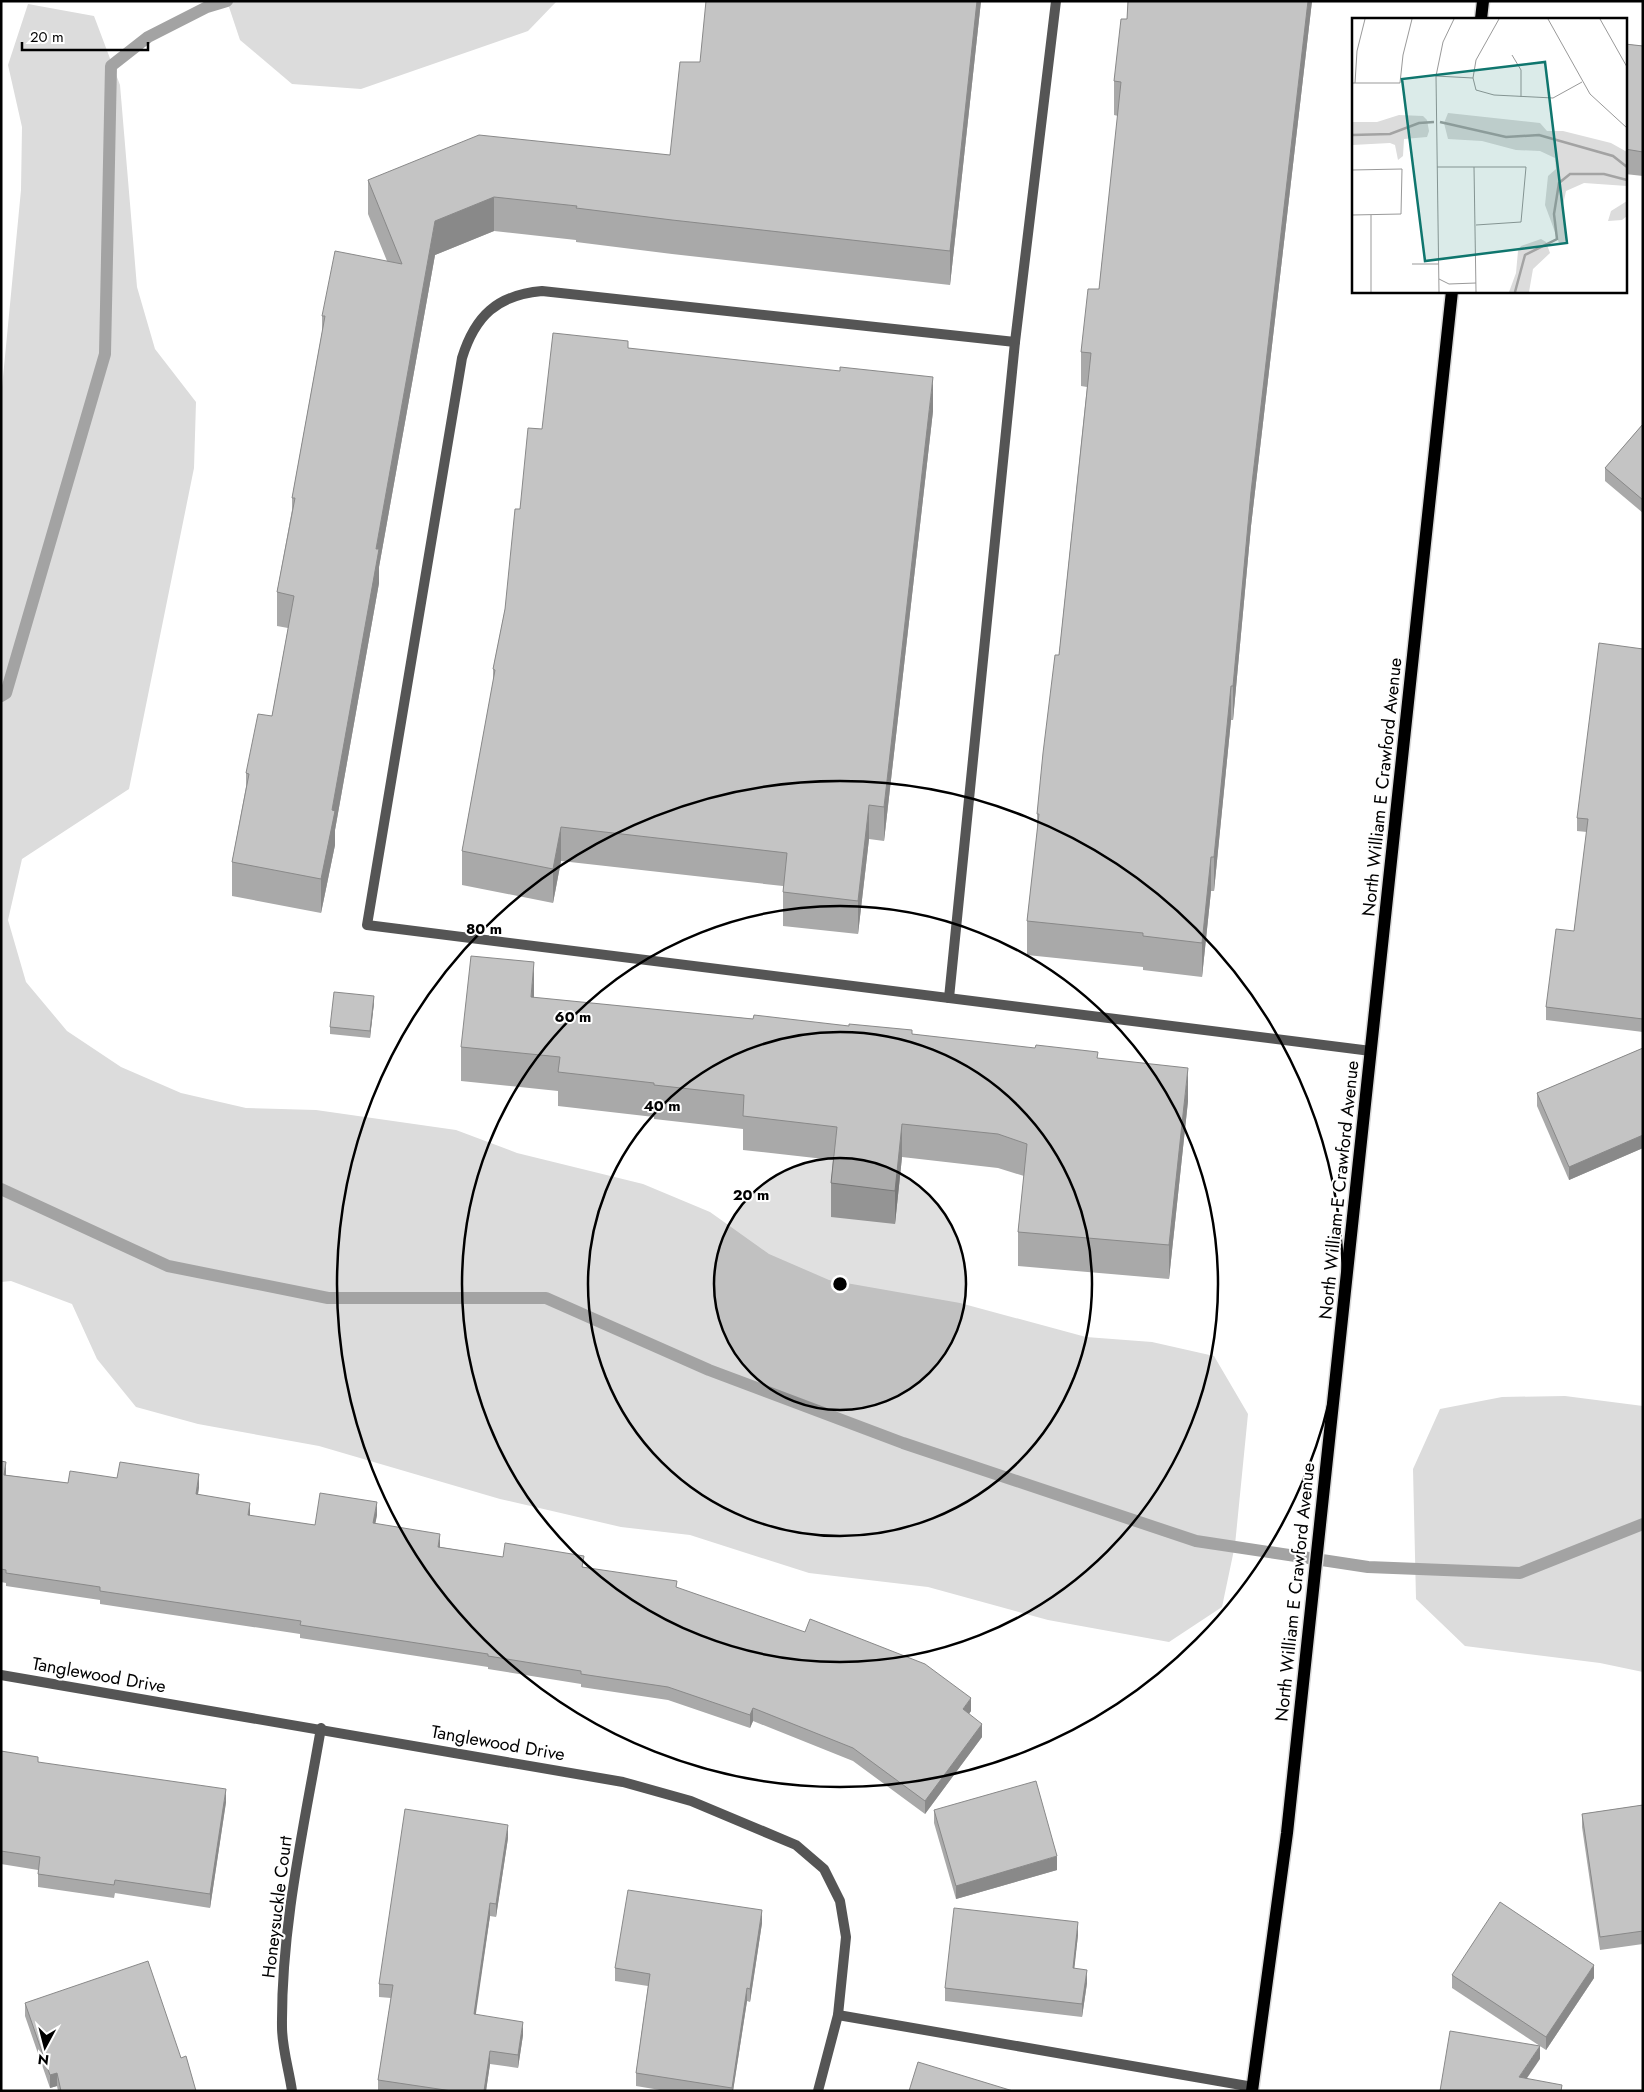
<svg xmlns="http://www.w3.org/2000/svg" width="1644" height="2092" font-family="Jost,sans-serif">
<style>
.green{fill:#dcdcdc}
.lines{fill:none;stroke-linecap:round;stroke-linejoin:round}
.stream{stroke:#a3a3a3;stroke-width:12}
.primary-casing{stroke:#dbdbdb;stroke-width:15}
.lane{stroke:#555;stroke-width:10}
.street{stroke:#555;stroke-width:10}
.primary{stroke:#000;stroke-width:12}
.wall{fill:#a9a9a9}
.shaded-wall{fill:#898989}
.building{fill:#c4c4c4;stroke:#898989}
.ring{fill:none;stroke:#000;stroke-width:2.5}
.labels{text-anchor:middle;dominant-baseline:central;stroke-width:4;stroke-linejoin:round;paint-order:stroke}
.street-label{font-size:18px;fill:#000;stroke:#fff}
.inset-river{fill:none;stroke:#a3a3a3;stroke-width:2.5}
.inset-road{fill:none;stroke:#999;stroke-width:1}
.view{fill:#0f766e;fill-opacity:0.15;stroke:#0f766e;stroke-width:2.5}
.inset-edge{fill:none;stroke:#000;stroke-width:2.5}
.centre{fill:#000;stroke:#fff;stroke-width:2.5}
.ring-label{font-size:15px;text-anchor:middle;font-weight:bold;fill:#000;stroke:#fff;stroke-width:4;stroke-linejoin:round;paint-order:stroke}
</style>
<rect width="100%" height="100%" fill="#fff"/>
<g class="green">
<path d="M227 1H557L528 31 361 89 292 84 240 40Z"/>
<path d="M28 4 94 16 120 85 137 287 155 349 196 402 194 468 129 789 22 859 8 920 26 982 67 1031 121 1067 181 1093 246 1108 316 1110 456 1130 517 1153 643 1184 710 1212 769 1254 829 1280 960 1303 1086 1337 1152 1342 1214 1356 1248 1414 1235 1545 1222 1607 1169 1642 1048 1620 928 1587 809 1573 690 1535 621 1527 500 1499 319 1446 198 1424 136 1407 97 1359 72 1304 11 1281 1 1282V398L21 190 22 127 8 65Z"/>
<path d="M1565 1396 1643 1406V1672L1600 1663 1465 1646 1416 1599 1413 1469 1440 1409 1502 1397Z"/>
</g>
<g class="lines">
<g class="stream">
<path d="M1 696 6 693 105 354 111 66 148 37 207 7 227 1"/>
<path d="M1 1189 168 1266 328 1298H546L709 1370 903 1443 1196 1541 1368 1567 1520 1573 1643 1524"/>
</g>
<g class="primary-casing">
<g id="primary">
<path d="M1481 19 1483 1"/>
<path d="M1252 2091 1287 1833 1452 291"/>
</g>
</g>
<g class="lane">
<path d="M1015 342 542 291C497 295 475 316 462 358L367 925 1371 1051"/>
<path d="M949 998 1015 342 1056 1"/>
<path d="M838 2015 1253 2087"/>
</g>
<g class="street">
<path d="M1 1675 623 1782 691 1801 796 1845 824 1869 840 1901 846 1937 838 2015 818 2091"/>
<path d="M292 2091C289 2070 282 2048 282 2027 281 1926 304 1827 321 1728"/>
</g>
<use href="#primary" class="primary"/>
</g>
<g class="wall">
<path d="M981 1 950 285 672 254 576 242V240L494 231 435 255 379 567V583L335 830V845L321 913 232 896V862L246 787V773L272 716 288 628 277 626V592L292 510V498L322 332V316L387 261 368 214V180L670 155 700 62Z"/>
<path d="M1128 1H1312L1251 526 1233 720H1231L1214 891H1211L1202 977 1143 970V967L1027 955V921L1037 837V814L1059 655 1087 387 1081 386V352L1099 289 1118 116 1114 115V81L1127 19Z"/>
<path d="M1625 44 1643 46V176L1625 174Z"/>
<path d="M628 348 933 411 884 841 869 839 858 934 783 926V886L561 861 553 903 462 885V851L493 682V669L505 609 520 509 542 429Z"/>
<path d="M1643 424V513L1605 481V468Z"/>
<path d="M1643 649V1032L1546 1020V1007L1574 931 1587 832 1577 831V818Z"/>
<path d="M534 998 912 1034 1098 1059 1188 1101 1169 1279 1018 1266V1232L1024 1176 998 1168 902 1157 895 1224 831 1217V1183L833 1160 743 1150V1129L654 1119V1117L558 1106V1091L461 1081V1047Z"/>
<path d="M374 1003 370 1038 330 1034V1027Z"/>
<path d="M1643 1048V1148L1569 1180 1537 1106V1093Z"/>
<path d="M1 1461 6 1475 68 1483 117 1478 199 1487 198 1494 250 1516 315 1525 377 1515 375 1523 440 1547 503 1557 584 1567 677 1588 971 1711 969 1714 982 1737 925 1814 853 1761 753 1721 750 1728 668 1700 581 1687V1684L488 1669V1667L300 1638V1634L100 1604V1600L6 1586V1583L1 1582Z"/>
<path d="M1 1751 38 1762 226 1802 210 1908 115 1893 114 1898 38 1887V1870L1 1864Z"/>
<path d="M1643 1805V1944L1600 1950 1582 1827V1814Z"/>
<path d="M934 1810 1057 1870 956 1899 934 1823Z"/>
<path d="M508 1838 496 1917 490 1916 475 2014 523 2035 518 2068 490 2064 486 2091H378V2080L391 1998 379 1997V1984Z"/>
<path d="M762 1923 750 2002 747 2001 733 2091H666L636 2086V2073L648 1986 615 1981V1968Z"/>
<path d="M1078 1935 1074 1968 1087 1983 1082 2017 945 2001V1988Z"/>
<path d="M1452 1975 1594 1978 1546 2050 1452 1988Z"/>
<path d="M25 2003 181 2058 196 2091H58L57 2086 50 2088 25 2016Z"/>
</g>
<g class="shaded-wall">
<path d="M977 1H981L950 285V251Z"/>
<path d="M1308 1H1312L1251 526 1233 720V686L1251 492Z"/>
<path d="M494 197V231L435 255 379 567V583L335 830V845L321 913V879L332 810 376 549 435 221Z"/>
<path d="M933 377V411L884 841V807Z"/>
<path d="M1231 686V720L1214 891V857Z"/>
<path d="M869 805V839L858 934V901Z"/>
<path d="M561 827V861L553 903V869Z"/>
<path d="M1211 857V891L1202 977V943Z"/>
<path d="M534 962V996L531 1031V997Z"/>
<path d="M374 996V1003L370 1038V1031Z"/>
<path d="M1188 1068V1101L1169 1279V1245Z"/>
<path d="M902 1124V1157L895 1224V1191Z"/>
<path d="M1643 1135V1148L1569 1180V1167Z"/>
<path d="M6 1462V1475H4Z"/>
<path d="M199 1474V1487L196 1507V1494Z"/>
<path d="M377 1502V1515L373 1536V1523Z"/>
<path d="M250 1503V1516L248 1515Z"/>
<path d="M440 1534V1547L438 1560V1547Z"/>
<path d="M971 1698V1711L963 1722V1709Z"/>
<path d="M753 1708V1721L750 1728V1715Z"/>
<path d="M982 1724V1737L925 1814V1801Z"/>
<path d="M226 1789V1802L210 1908V1894Z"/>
<path d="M508 1825V1838L496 1917V1904Z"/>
<path d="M1057 1856V1870L956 1899V1886Z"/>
<path d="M490 1903V1916L474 2027V2014Z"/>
<path d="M762 1910V1923L750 2002V1989Z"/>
<path d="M1078 1922V1935L1073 1981V1968Z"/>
<path d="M1594 1965V1978L1546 2050V2037Z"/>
<path d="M1087 1970V1983L1082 2017V2004Z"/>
<path d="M747 1988V2001L733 2091H732Z"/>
<path d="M523 2022V2035L518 2068V2055Z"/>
<path d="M1540 2046V2059L1519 2090V2077Z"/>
<path d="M490 2051V2064L486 2091H484Z"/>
<path d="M57 2073V2086L50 2088V2075Z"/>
</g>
<g class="building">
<path d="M706 1H977L950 251 672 220 576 208 577 206 494 197 435 221 376 549H379L332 810 335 811 321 879 232 862 249 774 246 773 258 714 272 716 294 596 277 592 295 498H292L325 316H322L335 251 402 264 368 180 479 135 670 155 680 62H700Z"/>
<path d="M1128 1H1308L1251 492 1233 686H1231L1214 857H1211L1202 943 1143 936V933L1027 921 1039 814H1037L1043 753 1055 655H1059L1091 353 1081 352 1088 289H1099L1121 82 1114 81 1121 19H1127Z"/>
<path d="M1625 44 1643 46V152L1625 149Z"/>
<path d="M553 333 628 341V348L840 371V367L933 377 884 807 869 805 858 901 783 892 787 853 561 827 553 869 462 851 495 670 493 669 505 609 515 509H520L528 428 542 429Z"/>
<path d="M1643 424V500L1605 468Z"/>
<path d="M1599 643 1643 649V1019L1546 1007 1556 929 1574 931 1588 819 1577 818Z"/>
<path d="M471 956 534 962 531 997 753 1019 754 1015 849 1026V1024L912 1030V1034L1035 1048 1036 1045 1098 1052 1097 1058 1188 1068 1169 1245 1018 1232 1027 1144 998 1134 902 1124 895 1191 831 1183 837 1127 743 1116 744 1095 654 1085V1083L558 1072 560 1057 461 1047Z"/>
<path d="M334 992 374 996 370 1031 330 1027Z"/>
<path d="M1643 1048V1135L1569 1167 1537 1093Z"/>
<path d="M1 1461 6 1462 4 1475 68 1483 70 1471 117 1478 120 1462 199 1474 196 1494 250 1503 248 1515 315 1525 320 1493 377 1502 373 1523 440 1534 438 1547 503 1557 505 1543 584 1556 582 1567 677 1581 676 1587 805 1632 810 1619 925 1664 971 1698 963 1709 982 1724 925 1801 853 1748 753 1708 750 1715 668 1687 581 1674V1671L488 1656V1654L300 1625 301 1621 100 1591V1587L6 1573V1570L1 1569Z"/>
<path d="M1 1751 38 1757V1762L226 1789 210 1894 115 1880 114 1885 38 1874 40 1857 1 1851Z"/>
<path d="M1036 1781 1057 1856 956 1886 934 1810Z"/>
<path d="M1643 1805V1931L1600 1937 1582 1814Z"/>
<path d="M405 1809 508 1825 496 1904 490 1903 474 2014 523 2022 518 2055 490 2051 484 2091H452L378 2080 393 1985 379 1984Z"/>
<path d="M628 1890 762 1910 750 1989 747 1988 732 2088 636 2073 650 1974 615 1968Z"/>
<path d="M1500 1902 1594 1965 1546 2037 1452 1975Z"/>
<path d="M954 1908 1078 1922 1073 1968 1087 1970 1082 2004 945 1988Z"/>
<path d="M148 1961 181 2058 186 2056 196 2091H61L57 2073 50 2075 25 2003Z"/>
<path d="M1450 2031 1540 2046 1519 2077 1562 2085 1561 2091H1440Z"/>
<path d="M918 2062 1013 2091H909Z"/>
</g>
<circle cx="840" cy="1284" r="126" fill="#000" fill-opacity=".12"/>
<g class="ring">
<circle cx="840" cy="1284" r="126"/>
<circle cx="840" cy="1284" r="252"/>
<circle cx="840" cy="1284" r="378"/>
<circle cx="840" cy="1284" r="503"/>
</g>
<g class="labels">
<g class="street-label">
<text transform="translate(1382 787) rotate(-84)">North William E Crawford Avenue</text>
<text transform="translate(1339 1190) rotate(-84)">North William E Crawford Avenue</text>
<text transform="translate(1295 1592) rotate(-84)">North William E Crawford Avenue</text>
<text transform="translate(99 1675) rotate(10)">Tanglewood Drive</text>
<text transform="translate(498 1743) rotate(10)">Tanglewood Drive</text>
<text transform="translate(277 1907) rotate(-83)">Honeysuckle Court</text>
</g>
</g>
<g transform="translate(1352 18)">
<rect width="275" height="275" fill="#fff"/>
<path d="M96 95 188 105 195 113H211L259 125 275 134V168L232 165 214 173 211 187 214 220 213 225H207L193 187 196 158 204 151 203 140 188 133 164 132 130 123 96 121 92 105ZM47 97 71 98 75 102 77 113 75 119 52 121 51 138 46 142 43 127 38 125 0 127V104H25ZM275 183V198L270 202 256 203 259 193ZM189 221 194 224 198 235 181 251 177 274H157L164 255 166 233 169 228Z" fill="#dcdcdc"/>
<path class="inset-river" d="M88 104 154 119 187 117 261 138 275 149M0 117 38 116 67 105 82 104M163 274 173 237 205 221 202 196 207 165 218 156H252L275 162"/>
<path class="inset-road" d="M147 1 124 42 121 60 124 72 142 77 201 80 230 64M196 1 238 76 275 110M248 1 275 49M160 37 169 52V79M84 58 121 60M0 65H48L51 37 60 1M3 65 5 33 13 1M85 149H174L169 204 124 207M122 149 124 274M0 152 50 151 49 196 0 197M19 197V274M60 246H87M87 261 97 266 124 265M87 274 84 58 91 24 102 1"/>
<path class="view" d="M193 44 215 225 73 243 50 61Z"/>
<rect width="275" height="275" class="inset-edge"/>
</g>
<circle cx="840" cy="1284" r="8" class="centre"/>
<g class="ring-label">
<text x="484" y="934">80 m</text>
<text x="573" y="1022">60 m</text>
<text x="662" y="1111">40 m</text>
<text x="751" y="1200">20 m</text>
</g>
<rect width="1644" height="2092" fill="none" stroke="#000000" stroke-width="5"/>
<g transform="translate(45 2047) rotate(187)" stroke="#ffffff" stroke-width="4" paint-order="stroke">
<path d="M0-4L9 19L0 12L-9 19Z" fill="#000000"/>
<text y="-8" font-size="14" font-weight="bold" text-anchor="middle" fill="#000000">N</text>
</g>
<path d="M22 42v8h126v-8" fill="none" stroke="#000000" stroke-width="2.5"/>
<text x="30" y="42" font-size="15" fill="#000000" stroke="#ffffff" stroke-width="4" paint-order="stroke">20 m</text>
</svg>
